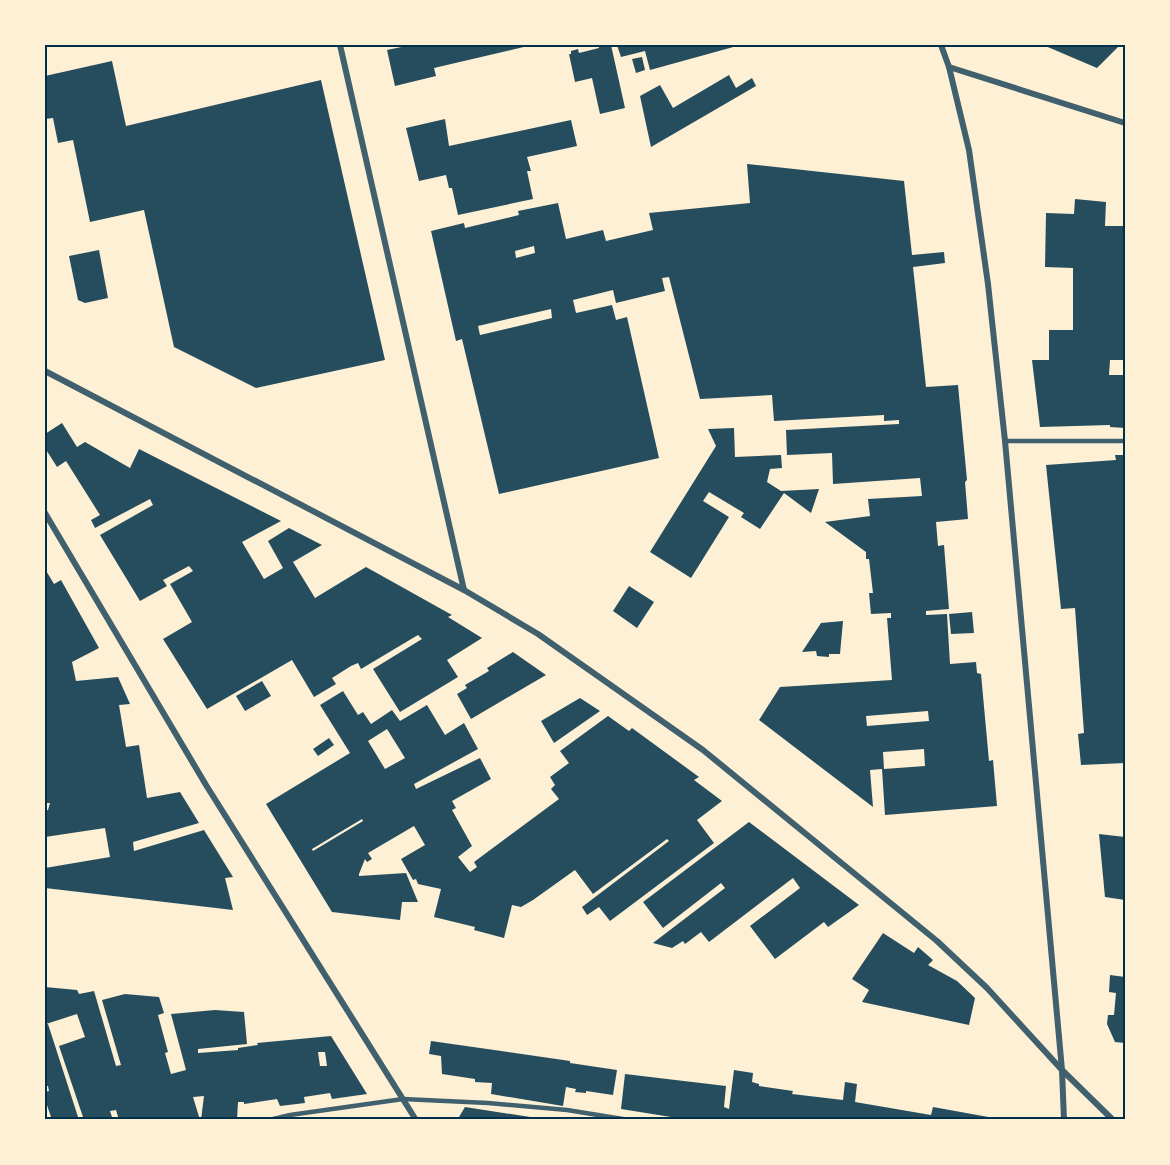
<svg xmlns="http://www.w3.org/2000/svg" width="1170" height="1165" font-family="Bitter,serif">
<style>
.building{fill:#264d5e;fill-rule:evenodd}
.lines{fill:none;stroke-linecap:round;stroke-linejoin:round}
.service{stroke:#3f606c;stroke-width:4.5}
.minor{stroke:#3f606c;stroke-width:6}
.neatline{fill:none;stroke:#003049;stroke-width:2}
</style>
<rect width="100%" height="100%" fill="#fdf0d5"/>
<g class="building">
<path d="M411 45H528V46L434 68 436 76 395 86 387 50Z"/>
<path d="M599 45H611L625 108 600 114 592 78 575 82 569 54H571V51L578 49 579 53 599 48Z"/>
<path d="M617 45H737V46L650 70 645 51 621 57Z"/>
<path d="M1043 45H1120L1097 68Z"/>
<path d="M642 57 645 70 636 73 632 59Z"/>
<path d="M112 61 126 126 321 80 385 360 256 388 174 347 144 210 90 222 73 140 58 143 53 118 45 119V76Z"/>
<path d="M729 75 736 88 752 78 756 86 651 147 640 96 660 85 673 108Z"/>
<path d="M445 119 449 146 571 120 577 146 527 157 531 171H527L533 199 458 215 452 188H449L446 175 419 181 406 128Z"/>
<path d="M747 164 904 181 912 255 944 252 945 263 913 267 926 387 958 385 967 480 965 482 968 519 936 522 938 546 944 545 949 609 926 611V615L947 614 950 664 976 662 977 673 981 674 989 761 993 760 997 806 885 815 882 769 870 770 873 807 759 720 780 687 892 680 887 618H891V613L871 614 869 593H873L869 559H866V552L825 522 870 516 868 499 922 496 920 478 833 484 832 453 787 455 786 430 899 424V420L884 421V415L774 421 772 395 700 399 669 277 662 278 665 291 616 303 613 290 573 300 576 313 612 305 616 320 627 317 659 458 499 494 462 339 456 341 431 231 464 223 465 228 519 215 518 211 558 203 566 239 603 230 606 241 653 230 649 213 750 203ZM534 246 535 253 516 258 515 251ZM551 309 552 318 480 335 478 326ZM928 711 929 721 867 726 866 716ZM924 749 925 766 884 769 883 752Z"/>
<path d="M1075 199 1106 202 1105 226H1125V360H1110L1109 375H1125V428L1110 427V425L1040 427 1032 360H1049V330H1073V268L1045 267 1046 213 1074 214Z"/>
<path d="M99 250 108 298 85 303 78 300 69 256Z"/>
<path d="M62 423 77 447 85 442 130 468 139 449 281 521 242 542 264 579 283 568 268 541 289 528 322 545 293 562 315 598 366 567 452 615 448 617 482 638 447 660 458 677 400 712 373 669 422 639 418 635 361 669 358 663 351 666 332 678 336 684 314 697 292 660 207 709 163 639 192 622 170 584 193 571 189 566 163 580 167 586 140 601 100 535 153 505 150 499 95 528 91 520 100 515 66 461 57 467 45 448V434Z"/>
<path d="M734 428 735 457 781 455 782 468 770 469 767 482 781 491 819 489 811 513 784 493 760 529 741 517 744 513 709 492 703 501 729 517 691 578 650 552 716 446 708 429Z"/>
<path d="M1115 455H1125V763L1081 765 1078 734 1084 733 1075 608 1061 609 1046 465 1116 460Z"/>
<path d="M45 569 54 584 61 580 99 648 72 662 76 681 118 677 130 704 119 705 126 747 139 745 147 798 180 792 199 823 133 842 134 851 204 830 233 877 225 878 233 910 45 888V868L110 857 105 828 45 837V811L48 810 50 803H45Z"/>
<path d="M629 586 654 602 637 628 613 611Z"/>
<path d="M972 612 974 633 951 634 949 614Z"/>
<path d="M843 621 840 654H829V657L817 656 816 651 802 652 821 623Z"/>
<path d="M513 652 546 675 471 719 457 694 467 688 465 685 489 671 487 668Z"/>
<path d="M262 681 271 696 245 711 236 696Z"/>
<path d="M343 691 358 715 363 712 371 724 392 710 400 721 427 705 445 735 464 723 478 749 414 784 416 789 480 758 491 779 452 801 456 808 452 810 472 846 458 857 470 872 477 867 474 862 559 799 551 789 555 785 550 777 569 763 560 751 608 716 629 731 632 728 699 777 694 780 722 801 697 820 714 843 610 921 599 907 587 915 582 907 669 841 667 839 593 894 575 870 533 900 521 907 512 905 504 938 474 930 475 927 434 917 441 889 418 884 416 879 413 880 401 859 425 845 414 826 368 853 372 859 367 862 365 859 359 874V876L406 873 418 902H402L400 920 332 912 266 804 350 753 320 705ZM387 729 405 758 385 769 368 741ZM362 819 363 821 313 851 312 849Z"/>
<path d="M580 698 600 711 554 743 541 721Z"/>
<path d="M329 738 334 745 318 756 313 749Z"/>
<path d="M749 822 859 905 828 927 824 922 775 959 750 926 800 888 793 878 709 942 701 932 685 944 683 941 672 948 653 943 725 888 721 883 663 928 643 902Z"/>
<path d="M1099 834 1125 837V900L1105 897Z"/>
<path d="M883 933 914 953 918 947 933 960 928 965 957 981 975 998 969 1025 862 1002 869 990 852 979Z"/>
<path d="M1110 975 1125 977V1043L1115 1042 1107 1024 1108 1015H1114L1116 993 1109 992Z"/>
<path d="M45 987 77 990 79 994 94 991 116 1066 121 1065 102 1000 125 994 159 997 164 1013 158 1015 168 1052 165 1053 171 1074 186 1070 171 1014 215 1010 244 1012 247 1044 198 1049V1053L238 1050V1048L258 1045 257 1043 331 1036 367 1094 332 1099 330 1093 304 1097 305 1103 280 1106 277 1099 244 1104V1102H238L237 1120H201L204 1096 193 1097 200 1120H119L116 1110 110 1111 113 1120H84L59 1046 85 1037 77 1014 46 1024ZM318 1052H325L327 1066H320Z"/>
<path d="M48 1024 79 1120H52L45 1099V1092L49 1091 48 1086H45V1025Z"/>
<path d="M431 1041 570 1061V1063L617 1070 613 1095 586 1091V1093L575 1092 576 1089 566 1087 563 1106 491 1094 492 1083 475 1082V1079L442 1074 441 1056 429 1054Z"/>
<path d="M734 1070 753 1073 752 1082 759 1084V1086L793 1091 792 1094 843 1100 845 1082 857 1084 855 1102 931 1115 933 1107 1005 1120H675L671 1119V1117L621 1109 625 1074 726 1086 724 1107 729 1109Z"/>
<path d="M465 1107 543 1119V1120H460L459 1117Z"/>
</g>
<g class="lines">
<g class="service">
<path d="M1005 441H1125"/>
<path d="M269 1120 290 1115 403 1099 488 1103 567 1110 629 1120"/>
</g>
<g class="minor">
<path d="M340 45 464 590"/>
<path d="M941 45 949 67 969 150 988 284 1005 441 1062 1070 1064 1120"/>
<path d="M949 67 1125 123"/>
<path d="M45 371 464 590 538 634 703 750 937 941 987 988 1062 1070 1113 1120"/>
<path d="M45 513 206 785 416 1120"/>
</g>
</g>
<rect width="1170" height="1165" fill="none" stroke="#fdf0d5" stroke-width="93"/>
<rect x="46" y="46" width="1078" height="1072" class="neatline"/>
</svg>
